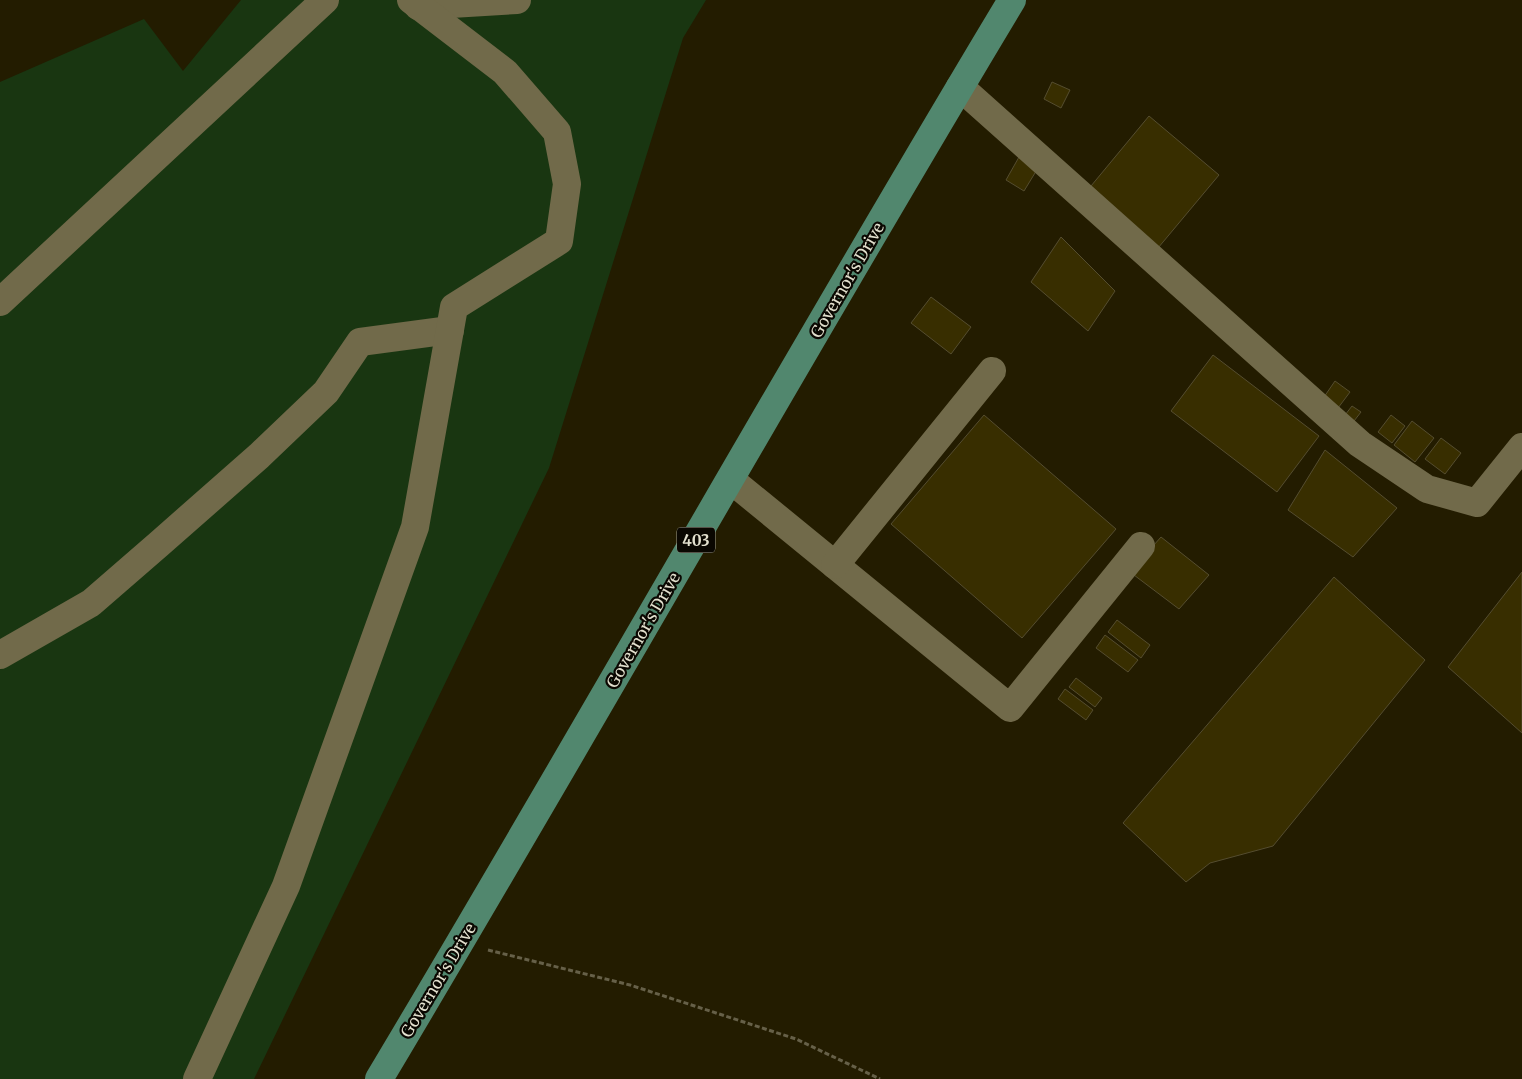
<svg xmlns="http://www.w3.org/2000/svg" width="1522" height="1079" font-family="Merriweather,serif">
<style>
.green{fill:#193611}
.building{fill:#382e00;stroke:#554d2f}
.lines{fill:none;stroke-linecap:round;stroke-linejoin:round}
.path{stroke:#666048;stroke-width:3;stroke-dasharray:5 2.5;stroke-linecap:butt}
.minor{stroke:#716a4a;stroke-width:28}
.major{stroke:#51876e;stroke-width:28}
.labels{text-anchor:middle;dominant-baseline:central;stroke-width:4.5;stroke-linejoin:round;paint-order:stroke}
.shield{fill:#0a0701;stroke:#a29f90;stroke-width:1}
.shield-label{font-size:15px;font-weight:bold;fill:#e3e0ce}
.street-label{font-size:16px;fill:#e3e0ce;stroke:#0a0701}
</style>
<rect width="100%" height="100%" fill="#231c00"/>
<path class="green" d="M241 0H706L683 38 549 468 254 1079H0V82L144 19 183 71Z"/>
<g class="building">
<path d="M1052 82 1070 90 1061 108 1044 99Z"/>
<path d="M1149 116 1219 175 1158 248 1091 186Z"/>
<path d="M1019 157 1038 168 1024 191 1006 180Z"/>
<path d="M1061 237 1115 291 1088 331 1031 282Z"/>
<path d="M931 297 971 327 951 354 911 323Z"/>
<path d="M1213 355 1319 436 1277 492 1171 411Z"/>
<path d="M1335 381 1350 392 1338 408 1324 397Z"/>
<path d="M1352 406 1361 412 1354 421 1345 415Z"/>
<path d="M984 415 1116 529 1022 638 891 524Z"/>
<path d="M1391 415 1405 426 1392 443 1378 432Z"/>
<path d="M1412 421 1434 438 1415 462 1394 445Z"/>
<path d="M1441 438 1461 453 1445 474 1425 459Z"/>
<path d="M1325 450 1397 508 1353 557 1288 510Z"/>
<path d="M1161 537 1209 575 1179 609 1130 572Z"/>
<path d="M1522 572V733L1448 667Z"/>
<path d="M1334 577 1425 660 1273 846 1210 863 1186 882 1123 823Z"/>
<path d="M1117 620 1150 645 1141 658 1108 632Z"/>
<path d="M1105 635 1138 660 1128 672 1096 648Z"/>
<path d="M1076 678 1102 698 1095 707 1069 687Z"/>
<path d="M1065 689 1093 710 1086 720 1058 699Z"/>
</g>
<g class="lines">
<path class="path" d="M488 950 630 985 796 1039 880 1079"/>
<g class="minor">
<path d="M418 6 517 0"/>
<path d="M960 87 1360 444 1427 489 1477 503 1522 447"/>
<path d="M0 302 325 0"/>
<path d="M731 480 1010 708 1141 546"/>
<path d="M835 565 992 371"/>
<path d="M0 655 91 603 159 544 259 456 326 392 360 342 450 330"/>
<path d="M197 1079 286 886 415 527 454 307 559 241 567 184 557 132 505 72 411 0"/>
</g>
<path class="major" d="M379 1079C593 721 797 357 1012 0"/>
</g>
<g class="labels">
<rect class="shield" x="677" y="527.5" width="38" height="25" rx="4"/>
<g class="shield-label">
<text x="696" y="540">403</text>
</g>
<g class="street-label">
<text transform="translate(847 280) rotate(-60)">Governor's Drive</text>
<text transform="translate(643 630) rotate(-60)">Governor's Drive</text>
<text transform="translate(438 980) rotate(-59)">Governor's Drive</text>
</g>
</g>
</svg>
